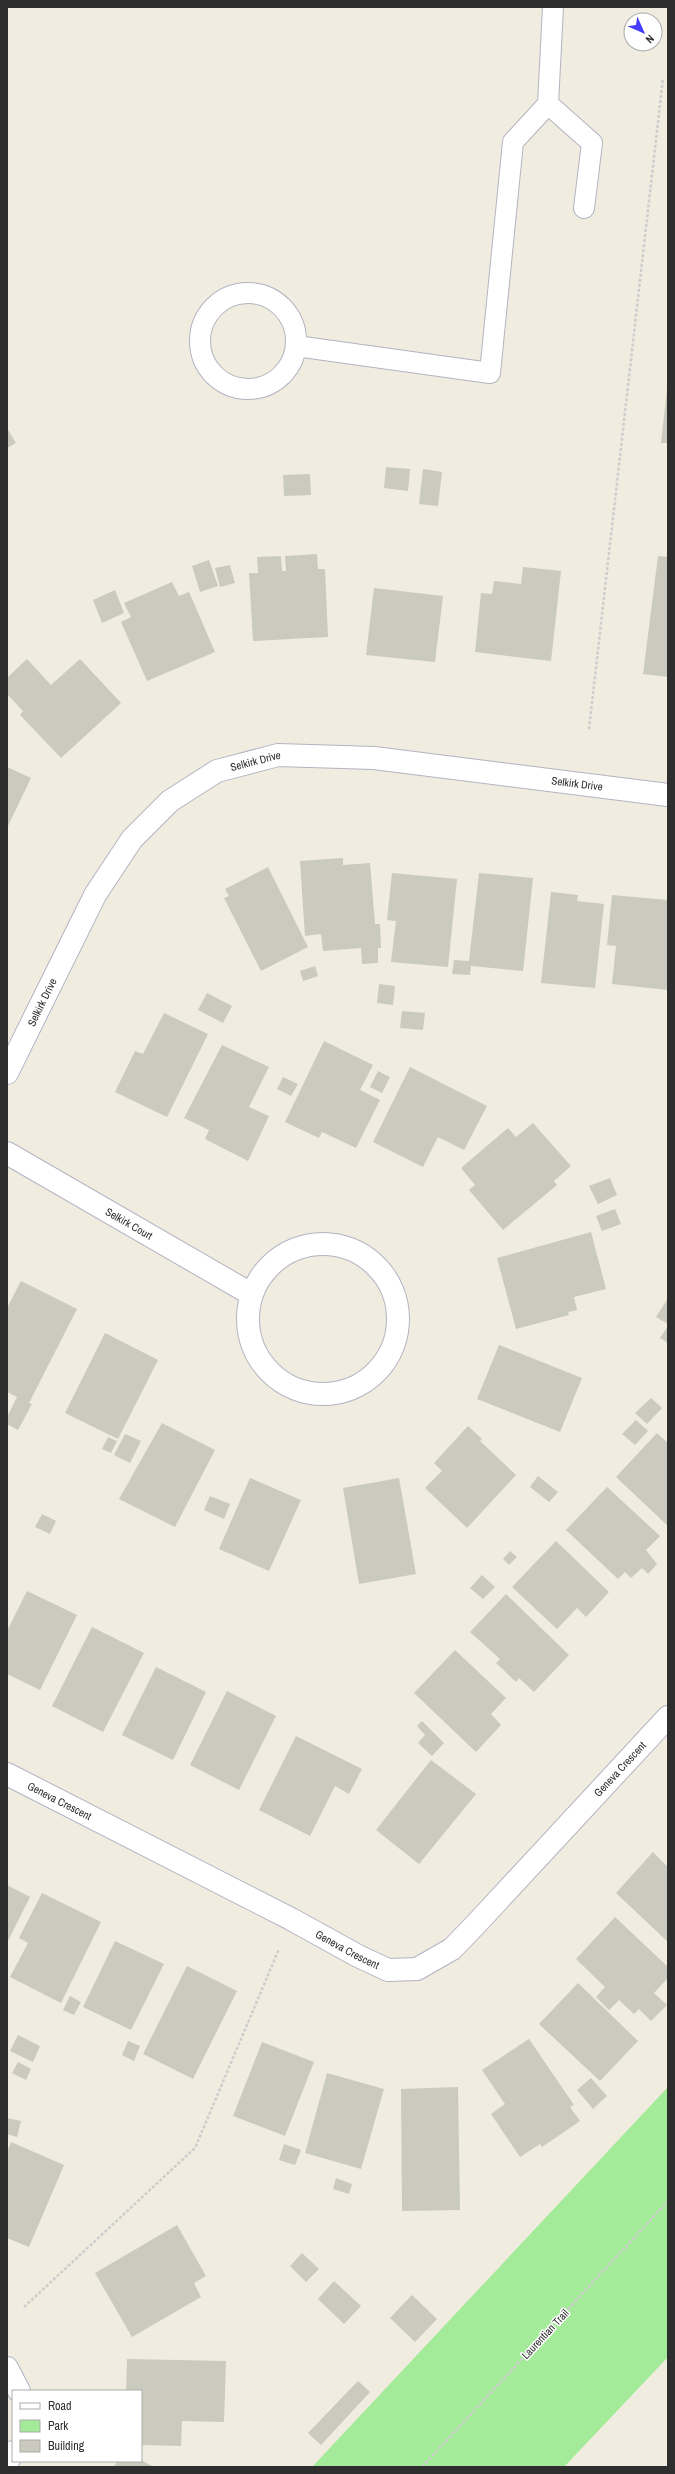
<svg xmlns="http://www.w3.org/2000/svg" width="675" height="2474" font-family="'Archivo Narrow',sans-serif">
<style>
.green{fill:#a3eb98}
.building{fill:#cbcabe}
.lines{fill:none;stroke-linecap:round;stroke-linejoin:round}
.service-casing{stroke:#b4b3c2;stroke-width:22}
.minor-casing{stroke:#b4b3c2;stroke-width:24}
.path{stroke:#cdcdcd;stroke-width:2.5;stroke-dasharray:3 2;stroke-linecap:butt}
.service{stroke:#fff;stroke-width:20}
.minor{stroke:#fff;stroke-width:22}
.labels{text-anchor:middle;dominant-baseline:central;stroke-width:3;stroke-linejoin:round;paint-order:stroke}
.street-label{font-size:11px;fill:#2e2e2e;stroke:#fff}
</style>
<rect width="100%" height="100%" fill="#f0ecdf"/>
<path class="green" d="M668 2087V2357L564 2467H312Z"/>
<g class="building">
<path d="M667 389H668V443H661Z"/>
<path d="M7 428 16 443 7 448Z"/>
<path d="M386 467 410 469 408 491 384 488Z"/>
<path d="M423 469 442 472 438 506 419 504Z"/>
<path d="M310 474 311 495 284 496 283 475Z"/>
<path d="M317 554 318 569H325L328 637 253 641 249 573H258L257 557 281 556 282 571H286L285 556Z"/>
<path d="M658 556 668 557V677L643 674Z"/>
<path d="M209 560 218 586 200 592 192 566Z"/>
<path d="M230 565 235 583 220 587 215 568Z"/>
<path d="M523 567 561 571 551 661 475 652 481 593 492 594 494 581 521 584Z"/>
<path d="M172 582 179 596 189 592 215 652 147 681 121 622 131 617 124 603Z"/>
<path d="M374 588 443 596 435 662 366 655Z"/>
<path d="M115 590 124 613 102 623 93 600Z"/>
<path d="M27 659 51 685 80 659 121 703 61 758 20 715 23 711 7 694V678Z"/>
<path d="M7 767 31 778 7 828Z"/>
<path d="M343 858V865L370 863 375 924H380L381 948H378V963L362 964 361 948 323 951 321 934 305 936 300 861Z"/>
<path d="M268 867 308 947 261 971 224 898 229 896 225 889Z"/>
<path d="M392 873 457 879 448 967 391 962 396 921 387 920Z"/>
<path d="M479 873 533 878 523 971 471 966 470 975 452 974 454 960 469 961Z"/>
<path d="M551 892 578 895 577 901 604 904 595 988 541 983Z"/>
<path d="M612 895 668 900V990L612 984 616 946 607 945Z"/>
<path d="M315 966 318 976 303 981 300 971Z"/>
<path d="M379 984 395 986 393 1005 377 1003Z"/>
<path d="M207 993 232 1006 223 1023 198 1010Z"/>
<path d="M402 1011 425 1013 423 1030 400 1028Z"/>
<path d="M164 1013 208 1034 167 1117 115 1092 135 1051 143 1054Z"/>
<path d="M324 1041 373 1065 360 1090 380 1100 356 1148 322 1132 319 1138 285 1122Z"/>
<path d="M222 1045 269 1067 249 1107 269 1116 248 1161 205 1139 209 1130 184 1118Z"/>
<path d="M410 1067 487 1106 464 1150 438 1137 423 1167 373 1142Z"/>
<path d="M378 1071 390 1077 382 1093 370 1087Z"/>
<path d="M283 1077 298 1084 291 1096 277 1089Z"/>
<path d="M533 1123 571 1166 554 1181 557 1185 503 1230 469 1190 475 1185 461 1168 508 1128 516 1137Z"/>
<path d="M610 1178 617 1195 598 1204 589 1186Z"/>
<path d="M615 1209 621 1224 602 1231 596 1216Z"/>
<path d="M591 1232 606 1289 574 1297 577 1310 568 1312 569 1315 516 1329 497 1258Z"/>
<path d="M21 1281 77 1309 29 1403 32 1404 18 1430 7 1424V1417L17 1397 7 1392V1308Z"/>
<path d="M668 1298V1324L656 1317Z"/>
<path d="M668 1326V1343L660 1338Z"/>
<path d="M105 1333 158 1360 118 1439 65 1413Z"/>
<path d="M499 1345 582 1378 560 1432 477 1399Z"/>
<path d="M651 1398 662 1408 647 1424 635 1413Z"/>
<path d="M636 1420 648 1431 635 1445 622 1434Z"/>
<path d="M162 1423 215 1450 175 1527 119 1499Z"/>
<path d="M468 1426 482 1439 480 1441 516 1475 467 1528 425 1488 442 1471 434 1463Z"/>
<path d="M657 1433 668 1443V1526L616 1477Z"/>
<path d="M125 1434 141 1441 130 1463 114 1455Z"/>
<path d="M108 1437 117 1441 111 1453 102 1449Z"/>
<path d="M538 1476 558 1492 549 1502 530 1487Z"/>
<path d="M250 1478 301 1500 269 1571 219 1549Z"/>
<path d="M399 1478 416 1574 359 1584 343 1488Z"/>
<path d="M607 1487 660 1536 646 1550 657 1564 648 1574 642 1568 631 1578 625 1572 618 1579 566 1530Z"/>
<path d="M210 1496 230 1504 224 1519 204 1510Z"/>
<path d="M42 1514 56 1521 50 1534 35 1527Z"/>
<path d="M556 1541 609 1592 586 1617 577 1608 557 1629 512 1587Z"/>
<path d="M510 1551 517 1557 509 1565 503 1559Z"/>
<path d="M482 1575 495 1587 483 1599 470 1588Z"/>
<path d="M27 1591 77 1615 40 1690 7 1674V1631Z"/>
<path d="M506 1594 569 1655 534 1692 519 1678 516 1682 496 1663 500 1659 470 1632Z"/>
<path d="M92 1627 144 1653 103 1732 52 1706Z"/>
<path d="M455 1650 506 1698 491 1714 501 1725 476 1752 414 1693Z"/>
<path d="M156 1667 206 1692 173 1760 122 1735Z"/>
<path d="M227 1691 276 1716 239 1790 190 1765Z"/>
<path d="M422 1721 444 1743 432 1756 418 1743 425 1735 417 1726Z"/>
<path d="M296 1736 362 1769 349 1794 335 1786 310 1836 259 1810Z"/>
<path d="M431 1760 476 1794 419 1864 376 1830Z"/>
<path d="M653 1852 668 1867V1942L616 1893Z"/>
<path d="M7 1885 30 1897 7 1943Z"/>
<path d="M42 1893 101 1922 61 2003 10 1977 28 1943 19 1938Z"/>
<path d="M615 1917 668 1967V1978L654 1993 667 2005 651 2021 639 2009 634 2014 619 2000 609 2010 596 1997 605 1987 576 1959Z"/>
<path d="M115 1941 164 1964 131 2030 83 2007Z"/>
<path d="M187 1966 237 1991 193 2079 143 2054Z"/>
<path d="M578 1983 638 2041 600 2081 539 2024Z"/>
<path d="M70 1996 81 2002 74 2015 63 2010Z"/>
<path d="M18 2035 40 2046 33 2062 10 2051Z"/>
<path d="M529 2039 574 2105 570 2107 580 2121 542 2147 540 2144 520 2157 491 2114 505 2104 482 2070Z"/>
<path d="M128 2041 140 2046 134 2061 122 2055Z"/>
<path d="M262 2042 314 2062 285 2136 233 2116Z"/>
<path d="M18 2062 31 2069 26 2080 12 2073Z"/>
<path d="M327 2073 384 2089 361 2169 305 2153Z"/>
<path d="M591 2078 607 2096 593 2109 577 2090Z"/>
<path d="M458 2087 460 2210 402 2211 401 2089Z"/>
<path d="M7 2118 21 2121 17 2137 7 2134Z"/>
<path d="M11 2142 64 2165 29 2247 7 2238V2152Z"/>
<path d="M284 2144 301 2150 295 2165 279 2160Z"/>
<path d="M336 2178 352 2184 349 2194 333 2189Z"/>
<path d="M177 2225 206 2276 194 2283 201 2297 132 2337 95 2273Z"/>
<path d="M302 2253 319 2269 306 2282 290 2266Z"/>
<path d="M334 2281 361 2306 344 2324 318 2299Z"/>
<path d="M412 2295 437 2319 415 2342 390 2318Z"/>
<path d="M127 2359 226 2361 224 2422 182 2421 181 2446 141 2445V2391H126Z"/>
<path d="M358 2381 370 2392 321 2445 308 2433Z"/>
<path d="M141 2460 154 2467H114L117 2461Z"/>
</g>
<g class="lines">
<g class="service-casing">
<g id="service">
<path d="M548 104 592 143 584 208"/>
<circle cx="248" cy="341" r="48"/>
<path d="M296 346 490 373 513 142 548 104 553 7"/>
</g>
</g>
<g class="minor-casing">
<g id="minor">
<path id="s1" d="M7 1073 95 895 132 839 170 801 217 771 278 755 374 758 668 795"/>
<path id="s2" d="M7 1153 251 1294"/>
<circle cx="323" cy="1319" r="75"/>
<path id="s3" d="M7 1774 291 1919 358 1956 388 1970 417 1969 452 1949 478 1922 668 1717"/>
<path d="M7 2368 19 2391"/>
<path d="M7 2463 13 2452"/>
</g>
</g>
<g class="path">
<path d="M589 729 663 78"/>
<path d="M24 2307 195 2148 279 1949"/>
<path d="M422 2467 668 2201"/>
</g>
<use href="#service" class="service"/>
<use href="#minor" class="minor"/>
</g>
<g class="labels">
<g class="street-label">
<text stroke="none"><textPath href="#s1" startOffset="415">Selkirk Drive</textPath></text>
<text stroke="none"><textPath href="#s1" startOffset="739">Selkirk Drive</textPath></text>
<text stroke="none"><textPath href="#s1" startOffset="79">Selkirk Drive</textPath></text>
<text stroke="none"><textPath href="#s2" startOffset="141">Selkirk Court</textPath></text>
<text stroke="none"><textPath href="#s3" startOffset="744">Geneva Crescent</textPath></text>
<text stroke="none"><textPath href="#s3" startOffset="59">Geneva Crescent</textPath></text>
<text stroke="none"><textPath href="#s3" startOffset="383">Geneva Crescent</textPath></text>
<text transform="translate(545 2334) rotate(-47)">Laurentian Trail</text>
</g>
</g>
<rect width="675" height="2474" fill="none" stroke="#2e2e2e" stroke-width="16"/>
<rect x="12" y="2390" width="130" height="72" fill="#ffffff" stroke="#ababab"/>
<rect x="20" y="2403" width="20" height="6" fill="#ffffff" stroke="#ababab"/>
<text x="48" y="2410" font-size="12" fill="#2e2e2e">Road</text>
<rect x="20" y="2420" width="20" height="12" fill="#a3eb98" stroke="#ababab"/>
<text x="48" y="2430" font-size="12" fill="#2e2e2e">Park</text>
<rect x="20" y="2440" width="20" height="12" fill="#cbcabe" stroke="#ababab"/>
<text x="48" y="2450" font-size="12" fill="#2e2e2e">Building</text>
<g transform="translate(643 32) rotate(135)"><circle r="19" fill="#ffffff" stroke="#ababab"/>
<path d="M0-3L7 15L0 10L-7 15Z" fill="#423dff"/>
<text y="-6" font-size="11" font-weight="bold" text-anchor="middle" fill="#2e2e2e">N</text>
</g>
</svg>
